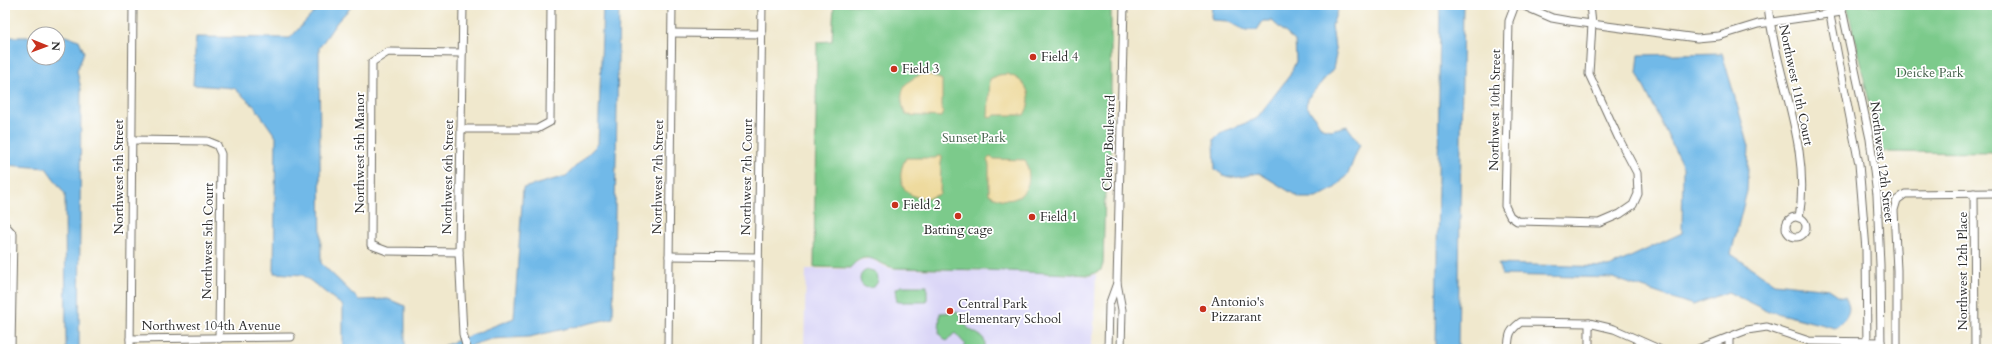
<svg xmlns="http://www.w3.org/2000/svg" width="2002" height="354" font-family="Cardo,serif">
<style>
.built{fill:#dad6f7}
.green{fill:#7bca8b;stroke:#537a5b}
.sand{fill:#eeda9e;stroke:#8c8264}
.water{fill:#71b9e8;stroke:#4e728a}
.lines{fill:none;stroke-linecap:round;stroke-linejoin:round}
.minor-casing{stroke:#706d64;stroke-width:9}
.minor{stroke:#fff;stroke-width:7}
.poi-dot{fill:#c8321e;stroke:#fff;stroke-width:1.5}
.labels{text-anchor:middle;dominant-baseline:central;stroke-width:3.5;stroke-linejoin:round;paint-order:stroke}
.poi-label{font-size:13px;fill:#2b2b2b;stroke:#fff;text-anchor:start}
.park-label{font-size:13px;fill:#47634d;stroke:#fff}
.street-label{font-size:13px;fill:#2b2b2b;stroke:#fff}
</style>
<rect width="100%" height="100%" fill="#fff"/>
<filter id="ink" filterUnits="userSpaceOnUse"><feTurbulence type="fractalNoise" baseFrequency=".025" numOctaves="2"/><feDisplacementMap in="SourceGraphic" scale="8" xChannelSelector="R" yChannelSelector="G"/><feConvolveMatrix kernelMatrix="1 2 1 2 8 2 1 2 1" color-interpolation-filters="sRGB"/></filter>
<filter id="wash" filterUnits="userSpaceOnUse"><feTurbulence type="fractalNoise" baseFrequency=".012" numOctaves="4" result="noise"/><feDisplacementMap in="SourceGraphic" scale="16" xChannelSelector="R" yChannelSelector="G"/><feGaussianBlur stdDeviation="0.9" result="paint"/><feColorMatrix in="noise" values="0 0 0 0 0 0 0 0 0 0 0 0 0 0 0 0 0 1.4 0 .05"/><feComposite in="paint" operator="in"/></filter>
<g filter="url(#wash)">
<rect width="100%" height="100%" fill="#f0e8cd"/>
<path class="built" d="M871 259 888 268 896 269 1006 271 1090 276 1096 274 1094 325 1091 349H804L806 269H849L854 264 861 260Z"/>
<g class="green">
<path d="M834 5H1111V158L1105 191 1103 264 1101 270 1090 275 986 270 895 268C877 265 867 247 850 268L814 267 817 42 832 41Z"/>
<path d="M1847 5H1997V153L1877 152 1871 110Z"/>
<circle cx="869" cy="279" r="9"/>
<path d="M902 286H927V302H897L895 289Z"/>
<path d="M956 312 962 315C965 319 964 323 967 327 975 335 986 334 985 346L983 349H962L966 345 955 333 946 341 939 334 940 313Z"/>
</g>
<g class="sand">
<path d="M924 74 931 75 942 80V110L944 112 942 117 906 115C897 95 902 80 924 74Z"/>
<path d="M1007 74C1027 80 1035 97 1024 115H995L992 118 988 117 990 79 999 75Z"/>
<path d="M938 156H942V159L941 163 940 194C913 207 890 186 906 158H935Z"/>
<path d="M990 157 994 159 1025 160C1038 188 1016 211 989 194V165L987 160Z"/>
</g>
<g class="water">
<path d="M321 5H353L337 22 319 48 321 263 359 300 388 299 405 306V346L408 349H343V306L303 275 274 273 276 137 255 107 234 88 193 85 196 37 290 38Z"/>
<path d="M603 5H619L613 318 529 337 491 339 460 349H436L514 318 523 188 566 176 598 144Z"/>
<path d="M1212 5H1339L1332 26 1336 55 1333 69 1309 97 1306 105 1322 128 1331 130 1347 126 1360 144 1348 174 1335 188 1316 198H1300L1259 173C1241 176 1230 183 1215 169L1214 139 1220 133 1256 119 1290 75 1296 61 1295 41 1272 21H1263L1257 30H1244L1227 21 1212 20 1211 16Z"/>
<path d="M1440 5H1463L1458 349H1436Z"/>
<path d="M58 36H66L79 40 84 52 77 71 81 89 79 349H66L65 194 46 168 5 165V37H34V58H58Z"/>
<path d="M1722 53 1749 146 1747 191 1731 254 1774 283 1829 289 1841 297H1845C1854 310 1846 320 1835 328L1765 310 1728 292 1693 305 1613 278 1502 275 1498 264 1609 267 1682 233 1683 167 1637 73 1639 55Z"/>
</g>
</g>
<g filter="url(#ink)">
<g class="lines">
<g class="minor-casing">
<g id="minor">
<path d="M463 5 459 252 463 334 467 349"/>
<path d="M1515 5 1509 21 1505 206 1510 216 1517 221 1599 223 1620 214 1633 205 1638 194 1637 173 1619 139 1589 74 1592 24 1590 5"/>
<path d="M1522 5 1552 18 1569 21 1697 38 1719 36 1758 24 1842 12"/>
<path d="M1768 5C1775 76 1812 145 1799 218"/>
<path d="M1828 5 1859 164 1866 250 1867 349"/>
<path d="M1841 5 1870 139 1877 195 1880 265 1881 349"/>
<path d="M672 33 762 34"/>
<path d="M461 129H537L550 122 551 5"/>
<path d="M131 140 207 141 217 145 221 154 219 339"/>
<path d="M1974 193 1975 349"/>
<circle cx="1796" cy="227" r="10"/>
<path d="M5 225 13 234 11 349"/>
<path d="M459 252 387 251 371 245 372 62 388 52 462 53"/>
<path d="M669 256 758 257"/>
<path d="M130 339 291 337"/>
<path d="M130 349 133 5"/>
<path d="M668 349 672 5"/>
<path d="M757 349 762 5"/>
<path d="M1108 349 1109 305 1117 283"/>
<path d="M1121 349 1122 310 1117 283 1124 5"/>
<path d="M1508 349C1509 334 1509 331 1521 322L1589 323 1614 329 1659 349"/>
<path d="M1589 349V323"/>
<path d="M1698 349 1747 330 1767 327 1809 341 1881 342"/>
<path d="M1729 349V338"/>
<path d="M1897 349V270L1894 210 1897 200 1905 194 1997 193"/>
</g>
</g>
<use href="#minor" class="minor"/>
</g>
</g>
<g class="poi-dot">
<circle cx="1033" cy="57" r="4"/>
<circle cx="894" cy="69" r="4"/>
<circle cx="895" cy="205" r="4"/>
<circle cx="958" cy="216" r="4"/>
<circle cx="1032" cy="217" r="4"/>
<circle cx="1203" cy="309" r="4"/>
<circle cx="950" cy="311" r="4"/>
</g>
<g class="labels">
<g class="poi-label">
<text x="1041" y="57">Field 4</text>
<text x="902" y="69">Field 3</text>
<text x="903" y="205">Field 2</text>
<text x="1040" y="217">Field 1</text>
<text x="958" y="230" text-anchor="middle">Batting cage</text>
<text x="1211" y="302">Antonio's<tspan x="1211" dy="15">Pizzarant</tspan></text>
<text x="958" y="304">Central Park<tspan x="958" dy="15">Elementary School</tspan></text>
</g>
<g class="park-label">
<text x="1930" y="73">Deicke Park</text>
<text x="974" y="138">Sunset Park</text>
</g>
<g class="street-label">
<text transform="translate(1796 85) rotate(78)">Northwest 11th Court</text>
<text transform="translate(1495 110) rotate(-89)">Northwest 10th Street</text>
<text transform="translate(1109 143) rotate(-88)">Cleary Boulevard</text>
<text transform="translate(360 153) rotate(-90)">Northwest 5th Manor</text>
<text transform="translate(1882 162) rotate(83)">Northwest 12th Street</text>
<text transform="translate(119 177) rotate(-90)">Northwest 5th Street</text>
<text transform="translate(448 177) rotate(-89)">Northwest 6th Street</text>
<text transform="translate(658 177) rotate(-89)">Northwest 7th Street</text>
<text transform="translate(747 177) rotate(-89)">Northwest 7th Court</text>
<text transform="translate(208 241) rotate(-89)">Northwest 5th Court</text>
<text transform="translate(1963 271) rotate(-90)">Northwest 12th Place</text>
<text x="211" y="326">Northwest 104th Avenue</text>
</g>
</g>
<rect width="2002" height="354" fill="none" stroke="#fff" stroke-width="20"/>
<g transform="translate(46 46) rotate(91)"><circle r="19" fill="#ffffff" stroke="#aaaaaa"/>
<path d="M0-3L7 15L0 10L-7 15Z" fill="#c8321e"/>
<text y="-6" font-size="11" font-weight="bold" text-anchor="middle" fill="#2b2b2b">N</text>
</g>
</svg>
